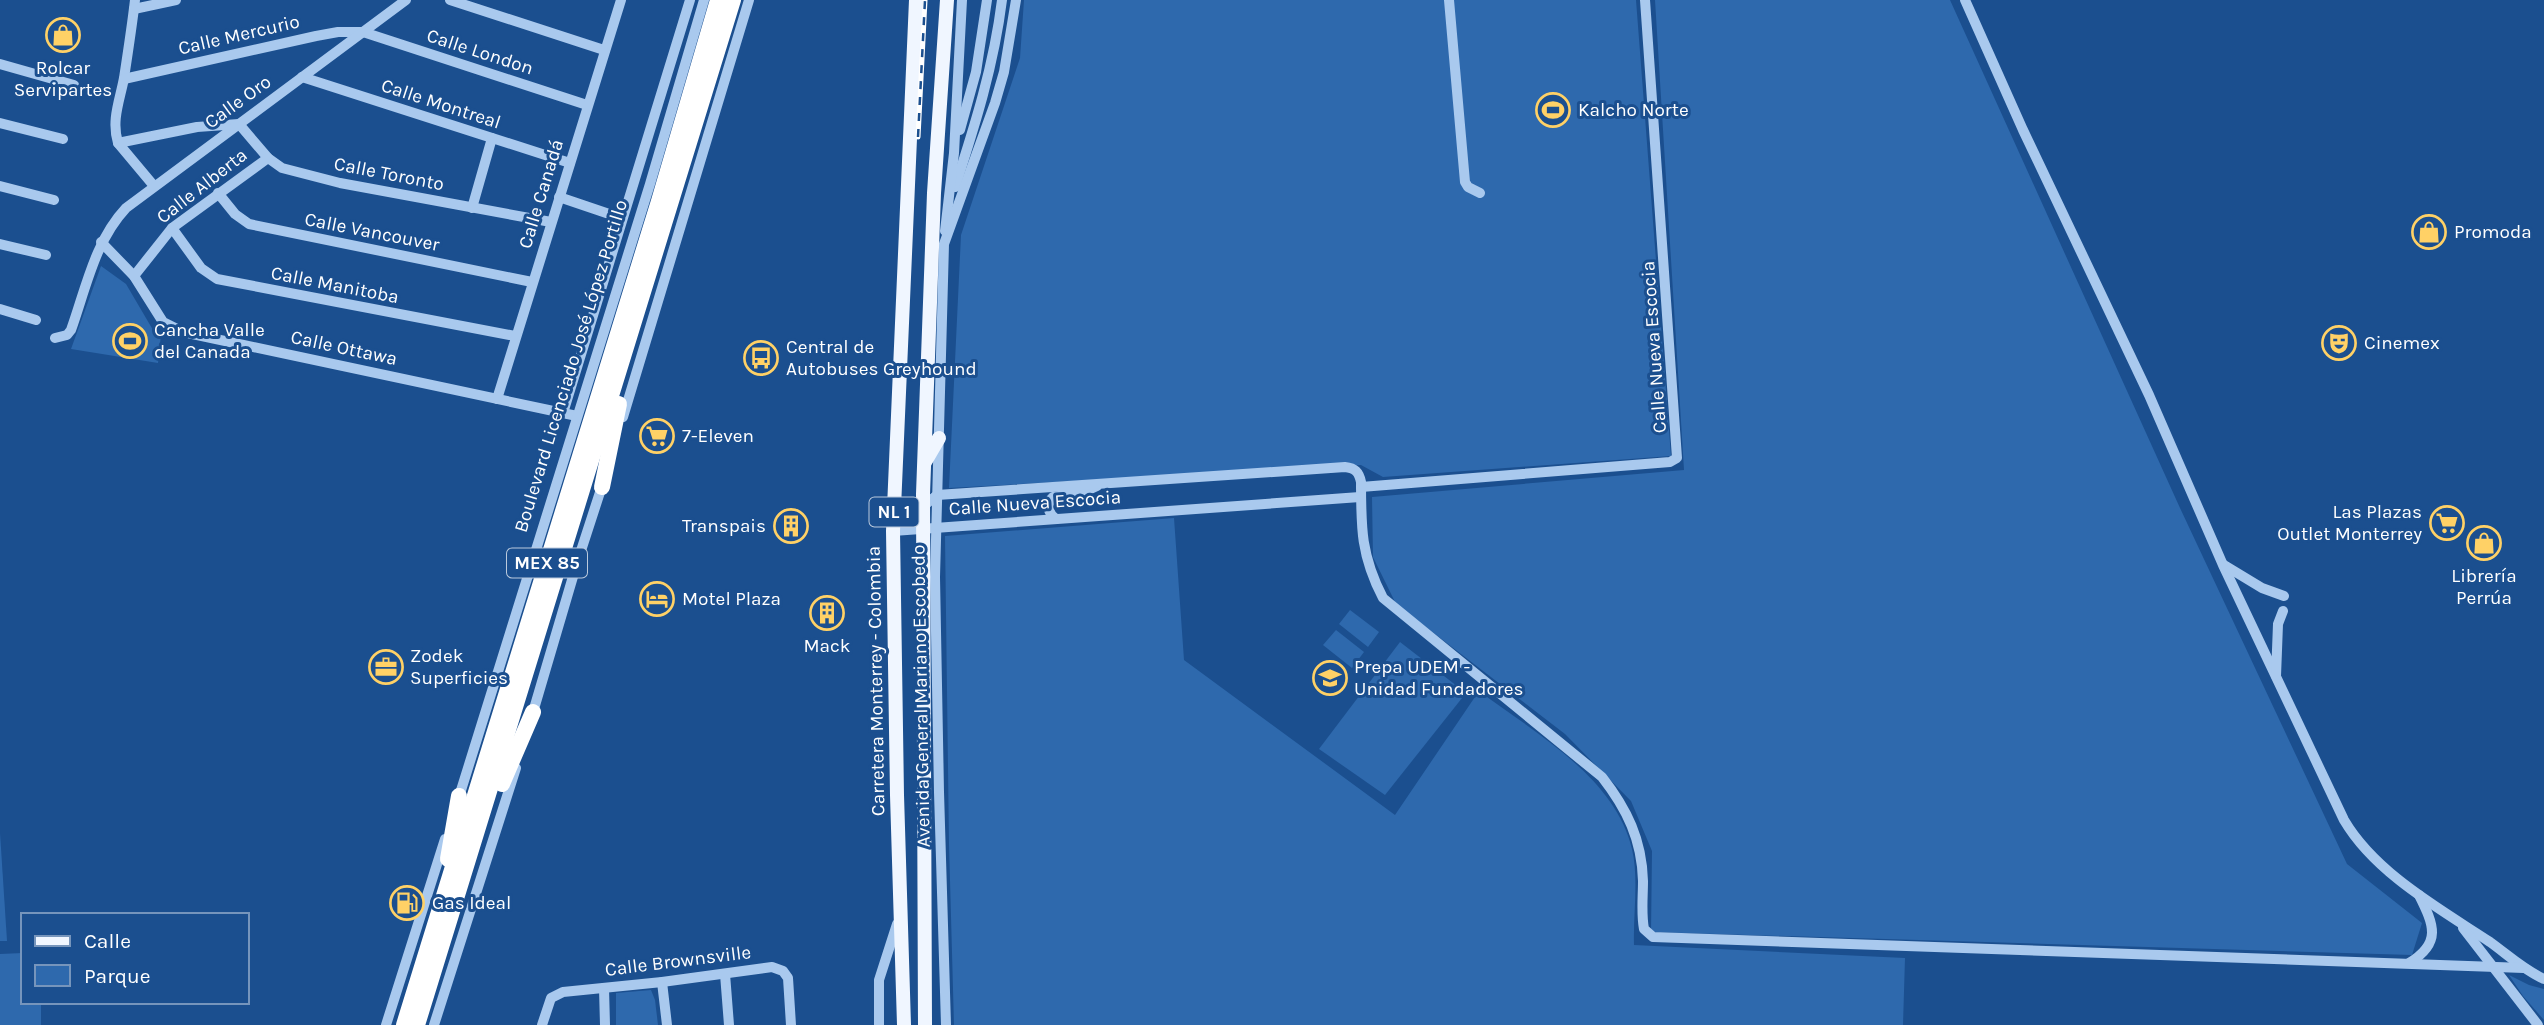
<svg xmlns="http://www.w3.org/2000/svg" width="2544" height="1025" font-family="Karla,sans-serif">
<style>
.green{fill:#2e69ad}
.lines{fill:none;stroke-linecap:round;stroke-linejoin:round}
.minor{stroke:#a9c9ee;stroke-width:10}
.major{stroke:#f0f6ff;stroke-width:14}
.highway{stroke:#fff;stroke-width:16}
.rail-casing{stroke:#fff;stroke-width:5}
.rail{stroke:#1b4f8f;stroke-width:2.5;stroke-dasharray:8;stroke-linecap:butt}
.labels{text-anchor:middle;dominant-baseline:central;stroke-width:6;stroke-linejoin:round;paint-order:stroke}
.shield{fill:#1b4f8f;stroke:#bbcadd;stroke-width:2}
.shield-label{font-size:18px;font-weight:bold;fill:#fff}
.street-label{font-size:19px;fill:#fff;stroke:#1b4f8f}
.poi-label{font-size:19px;fill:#fff;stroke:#1b4f8f;text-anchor:start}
</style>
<rect width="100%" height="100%" fill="#1b4f8f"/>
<g class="green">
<path d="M1024 0H1636L1671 456 1383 477 1361 465 949 488 961 235 1020 58Z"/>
<path d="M1655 0H1950L2180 508 2347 864 2422 923 2412 955 1651 932 1652 851 1631 801 1565 734 1396 604 1373 557 1372 497 1684 470Z"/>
<path d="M101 266 126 284 153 330 161 335 158 363 71 349Z"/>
<path d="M1174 518 1184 660 1395 815 1479 691C1535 733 1615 777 1632 849 1639 879 1633 914 1634 945L1905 958 1903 1025H954L949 844 945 536Z"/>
<path d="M1350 610 1379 632 1368 647 1339 624Z"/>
<path d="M1336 630 1364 652 1352 668 1323 645Z"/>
<path d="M1400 642 1466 693 1385 795 1319 749Z"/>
<path d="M0 833 7 941H0Z"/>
<path d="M23 953V1002H41V1025H0V954Z"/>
<path d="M2509 975 2529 985 2544 989V1020L2523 996Z"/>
<path d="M651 990 655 1000 658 1025H616V993Z"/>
</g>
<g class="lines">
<g class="minor">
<path d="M135 0C132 26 128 52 124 78 120 100 111 120 118 143L154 186"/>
<path d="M450 0 604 50"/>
<path d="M1449 0 1465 182 1468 187 1480 193"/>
<path d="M1965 0 2023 130 2149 395 2223 565 2344 820C2375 873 2440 909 2490 942 2508 955 2524 970 2544 979"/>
<path d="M134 9 176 0"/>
<path d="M0 64 74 85"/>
<path d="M302 77 570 163"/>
<path d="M124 79 316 36 338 32H363L587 105"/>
<path d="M0 123 63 139"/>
<path d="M960 130 976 72 987 0"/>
<path d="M118 143 197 127 239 124 268 158 282 168 340 183 551 222"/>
<path d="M0 186 54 200"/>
<path d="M955 187C975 125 994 65 1002 0"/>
<path d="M218 193 235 214 249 224 532 282"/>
<path d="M559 197 621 218"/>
<path d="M472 208 492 138"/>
<path d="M172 228 201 268 217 279 515 336"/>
<path d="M945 231 954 153 962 0"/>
<path d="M101 242 134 276 163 322 183 332 577 416"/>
<path d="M0 244 46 255"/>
<path d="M134 276 172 228 268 158"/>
<path d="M0 309 36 320"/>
<path d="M55 338 67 335 71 330C86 288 95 241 126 208L406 0"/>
<path d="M497 399 621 0"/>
<path d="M563 413 690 0"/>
<path d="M623 417 749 0"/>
<path d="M1361 487 1670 462 1677 458 1645 0"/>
<path d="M1056 519C1048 513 1045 504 1053 497L1084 492 1097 486"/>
<path d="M893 531 937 495 1345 467C1355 468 1359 472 1361 482 1361 528 1361 556 1383 598L1602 777C1627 809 1642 840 1643 881 1643 897 1641 913 1644 929L1653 937 2524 968"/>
<path d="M893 531 1360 497"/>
<path d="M2224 565 2262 588 2284 596"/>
<path d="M2276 676 2278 624 2283 611"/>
<path d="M531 719 577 563 603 483"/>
<path d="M458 800 650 184 704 0"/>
<path d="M2463 928 2538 1025"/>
<path d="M2409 963C2442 943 2434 925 2419 895"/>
<path d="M725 974 729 1025"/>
<path d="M662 982 667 1025"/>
<path d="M604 988 605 1025"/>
<path d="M386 1025 445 839"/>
<path d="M434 1025 516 768"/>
<path d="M542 1025 551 998 563 992 662 982 772 967 783 971 788 978 791 1025"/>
<path d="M879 1025V980L897 924"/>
<path d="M946 1025 939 792 935 577 944 244 995 103 1004 72 1016 0"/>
</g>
<g class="major">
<path d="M925 462 939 438"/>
<path d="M904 1025 897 795 893 531 916 0"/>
<path d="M925 1025 923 494 934 193 947 0"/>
</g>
<g class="highway">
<path d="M602 487 619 404"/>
<path d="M502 784 533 712"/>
<path d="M448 859 459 796"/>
<path d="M404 1025 659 201 718 0"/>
<path d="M417 1025 733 0"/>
</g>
<g class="rail-casing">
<path id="rail" d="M918 137 925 0"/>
</g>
<use href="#rail" class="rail"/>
</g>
<defs>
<g id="shop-ring" transform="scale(1.75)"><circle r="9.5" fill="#1b4f8f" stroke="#ffd166" stroke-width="1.5"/><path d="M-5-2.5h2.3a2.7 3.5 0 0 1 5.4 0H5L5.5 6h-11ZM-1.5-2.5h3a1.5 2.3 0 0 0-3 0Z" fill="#ffd166"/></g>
<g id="stadium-ring" transform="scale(1.75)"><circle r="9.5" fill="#1b4f8f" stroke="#ffd166" stroke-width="1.5"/><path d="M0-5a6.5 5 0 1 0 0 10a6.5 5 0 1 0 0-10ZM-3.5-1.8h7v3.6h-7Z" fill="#ffd166"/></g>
<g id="theatre-ring" transform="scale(1.75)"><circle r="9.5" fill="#1b4f8f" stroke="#ffd166" stroke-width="1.5"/><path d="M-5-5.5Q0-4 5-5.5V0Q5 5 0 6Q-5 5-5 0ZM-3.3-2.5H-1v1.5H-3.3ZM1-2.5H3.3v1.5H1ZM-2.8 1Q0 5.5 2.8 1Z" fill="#ffd166"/></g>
<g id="bus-ring" transform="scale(1.75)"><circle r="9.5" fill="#1b4f8f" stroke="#ffd166" stroke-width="1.5"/><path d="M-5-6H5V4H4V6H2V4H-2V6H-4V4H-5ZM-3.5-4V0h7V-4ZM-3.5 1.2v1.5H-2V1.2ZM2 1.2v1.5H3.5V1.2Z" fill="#ffd166"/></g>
<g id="supermarket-ring" transform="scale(1.75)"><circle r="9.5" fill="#1b4f8f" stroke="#ffd166" stroke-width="1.5"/><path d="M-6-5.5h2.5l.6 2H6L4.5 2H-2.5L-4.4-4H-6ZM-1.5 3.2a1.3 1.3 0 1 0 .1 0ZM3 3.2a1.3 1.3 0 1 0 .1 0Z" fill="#ffd166"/></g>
<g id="building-ring" transform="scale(1.75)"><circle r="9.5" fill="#1b4f8f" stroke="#ffd166" stroke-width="1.5"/><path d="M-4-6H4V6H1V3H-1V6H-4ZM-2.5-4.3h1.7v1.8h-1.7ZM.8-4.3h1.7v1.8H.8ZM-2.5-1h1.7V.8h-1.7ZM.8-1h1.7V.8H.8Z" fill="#ffd166"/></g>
<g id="hotel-ring" transform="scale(1.75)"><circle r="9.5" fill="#1b4f8f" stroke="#ffd166" stroke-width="1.5"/><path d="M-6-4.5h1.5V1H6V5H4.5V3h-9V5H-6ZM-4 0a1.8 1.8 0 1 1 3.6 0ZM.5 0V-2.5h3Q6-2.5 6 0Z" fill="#ffd166"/></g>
<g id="office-ring" transform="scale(1.75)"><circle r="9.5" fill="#1b4f8f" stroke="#ffd166" stroke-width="1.5"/><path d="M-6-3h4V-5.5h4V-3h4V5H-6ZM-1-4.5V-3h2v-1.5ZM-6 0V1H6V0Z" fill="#ffd166"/></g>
<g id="university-ring" transform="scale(1.75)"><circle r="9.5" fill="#1b4f8f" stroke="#ffd166" stroke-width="1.5"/><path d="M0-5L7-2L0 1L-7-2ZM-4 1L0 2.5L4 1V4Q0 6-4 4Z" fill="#ffd166"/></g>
<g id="fuel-ring" transform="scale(1.75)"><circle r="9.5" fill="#1b4f8f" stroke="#ffd166" stroke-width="1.5"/><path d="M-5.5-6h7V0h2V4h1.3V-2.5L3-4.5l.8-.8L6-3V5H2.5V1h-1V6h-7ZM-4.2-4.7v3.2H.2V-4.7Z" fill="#ffd166"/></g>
</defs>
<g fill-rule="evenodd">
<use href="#shop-ring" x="63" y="35"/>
<use href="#stadium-ring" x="1553" y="110"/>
<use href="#shop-ring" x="2429" y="232"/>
<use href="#stadium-ring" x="130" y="341"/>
<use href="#theatre-ring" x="2339" y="343"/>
<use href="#bus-ring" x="761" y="358"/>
<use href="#supermarket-ring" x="657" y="436"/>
<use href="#supermarket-ring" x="2447" y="523"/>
<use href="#building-ring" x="791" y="526"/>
<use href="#shop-ring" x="2484" y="543"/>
<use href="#hotel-ring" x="657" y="599"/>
<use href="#building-ring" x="827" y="613"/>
<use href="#office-ring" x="386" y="667"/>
<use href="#university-ring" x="1330" y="678"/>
<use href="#fuel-ring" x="407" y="903"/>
</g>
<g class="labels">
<g class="shield">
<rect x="869.5" y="497.5" width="49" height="29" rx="5"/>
<rect x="507" y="548.5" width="80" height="29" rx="5"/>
</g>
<g class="shield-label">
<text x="894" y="512">NL 1</text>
<text x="547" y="563">MEX 85</text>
</g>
<g class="street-label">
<text transform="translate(239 35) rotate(-13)">Calle Mercurio</text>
<text transform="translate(480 52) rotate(18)">Calle London</text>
<text transform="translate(238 102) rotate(-36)">Calle Oro</text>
<text transform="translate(441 104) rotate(18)">Calle Montreal</text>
<text transform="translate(389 174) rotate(11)">Calle Toronto</text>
<text transform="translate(202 186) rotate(-38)">Calle Alberta</text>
<text transform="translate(541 194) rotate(-73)">Calle Canadá</text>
<text transform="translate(372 232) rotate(11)">Calle Vancouver</text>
<text transform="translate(335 285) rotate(11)">Calle Manitoba</text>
<text transform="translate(1654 347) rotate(-94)">Calle Nueva Escocia</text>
<text transform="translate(344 348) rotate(12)">Calle Ottawa</text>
<text transform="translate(571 366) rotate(-73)">Boulevard Licenciado José López Portillo</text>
<text transform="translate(1035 503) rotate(-4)">Calle Nueva Escocia</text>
<text transform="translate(876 681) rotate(-91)">Carretera Monterrey - Colombia</text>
<text transform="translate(921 696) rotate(-91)">Avenida General Mariano Escobedo</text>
<text transform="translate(678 961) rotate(-7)">Calle Brownsville</text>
</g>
<g class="poi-label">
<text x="63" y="68" text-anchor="middle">Rolcar<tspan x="63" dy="22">Servipartes</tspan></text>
<text x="1578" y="110">Kalcho Norte</text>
<text x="2454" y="232">Promoda</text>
<text x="154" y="330">Cancha Valle<tspan x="154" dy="22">del Canada</tspan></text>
<text x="2364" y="343">Cinemex</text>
<text x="786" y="347">Central de<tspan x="786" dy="22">Autobuses Greyhound</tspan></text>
<text x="682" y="436">7-Eleven</text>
<text x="2422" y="512" text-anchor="end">Las Plazas<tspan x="2422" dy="22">Outlet Monterrey</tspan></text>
<text x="766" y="526" text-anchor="end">Transpais</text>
<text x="2484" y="576" text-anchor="middle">Librería<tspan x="2484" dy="22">Perrúa</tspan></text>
<text x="682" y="599">Motel Plaza</text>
<text x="827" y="646" text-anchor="middle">Mack</text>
<text x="410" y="656">Zodek<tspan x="410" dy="22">Superficies</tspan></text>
<text x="1354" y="667">Prepa UDEM -<tspan x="1354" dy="22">Unidad Fundadores</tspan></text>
<text x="432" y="903">Gas Ideal</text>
</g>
</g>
<rect x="21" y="913" width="228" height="91" fill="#1b4f8f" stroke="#7695bc" stroke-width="2"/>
<rect x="35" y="936" width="35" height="10" fill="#f0f6ff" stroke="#7695bc" stroke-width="2"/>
<text x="84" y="948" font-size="21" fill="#ffffff">Calle</text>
<rect x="35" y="965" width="35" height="21" fill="#2e69ad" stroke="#7695bc" stroke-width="2"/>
<text x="84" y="983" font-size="21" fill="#ffffff">Parque</text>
</svg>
